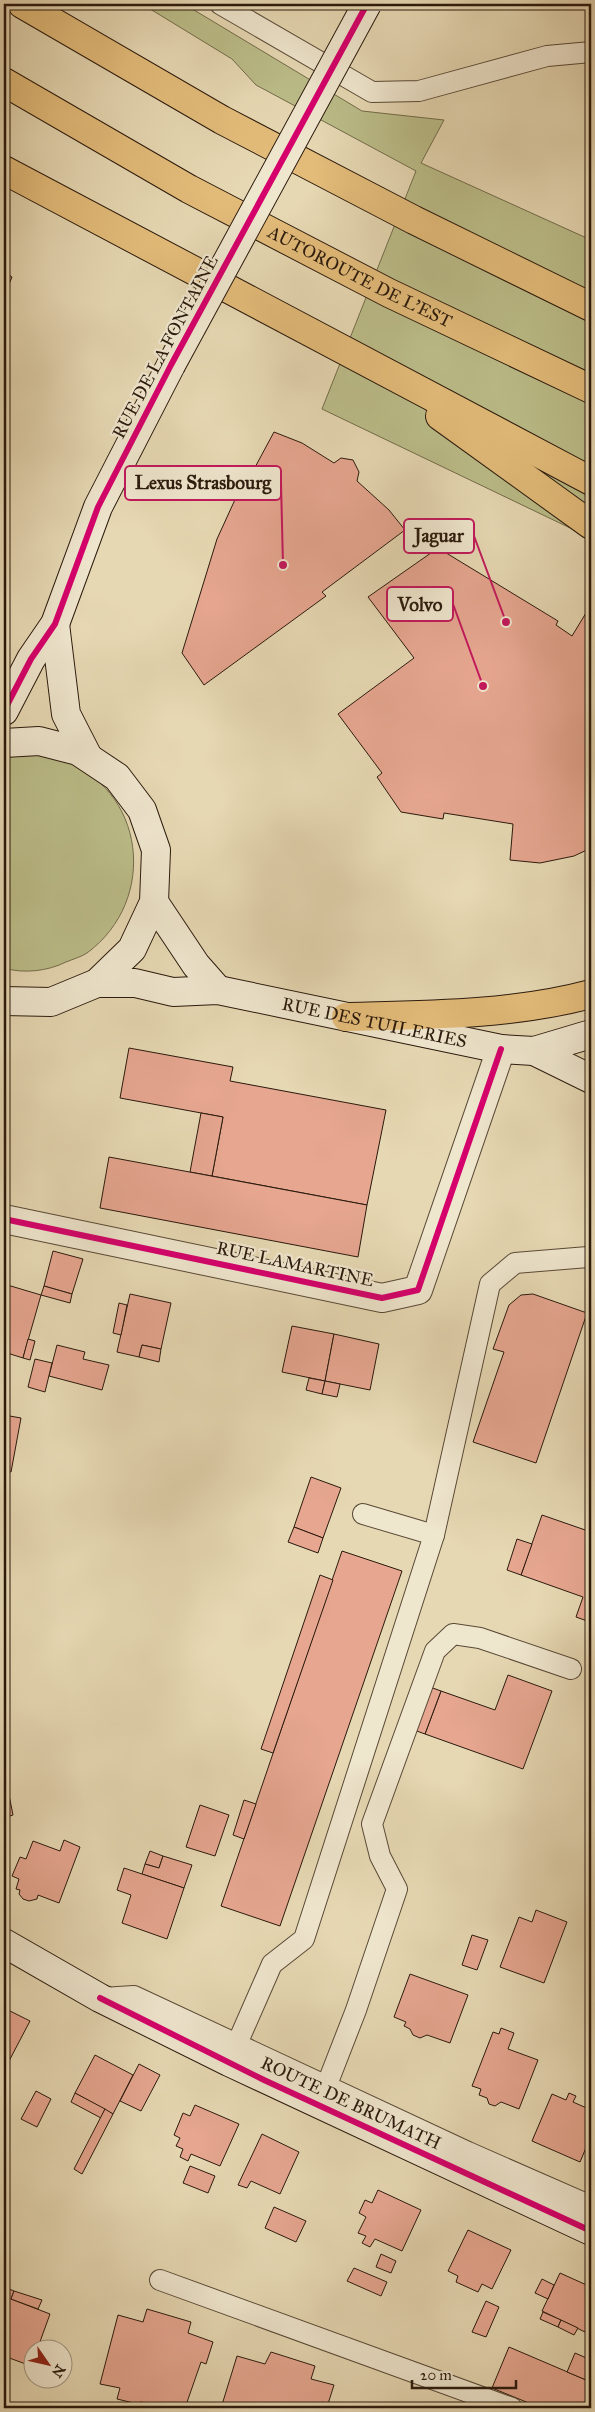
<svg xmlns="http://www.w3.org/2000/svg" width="595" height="2412" font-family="'IM FELL Great Primer',serif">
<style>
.green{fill:#bbbd89;stroke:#726b4a}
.building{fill:#e6a690;stroke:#2a190c}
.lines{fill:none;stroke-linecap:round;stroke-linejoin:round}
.lane-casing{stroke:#594936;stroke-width:22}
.street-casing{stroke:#594936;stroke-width:30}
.secondary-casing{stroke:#2a190c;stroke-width:30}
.highway-casing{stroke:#2a190c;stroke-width:30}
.lane{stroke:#efe6ce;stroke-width:20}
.street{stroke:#efe6ce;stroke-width:28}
.secondary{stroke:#efe6ce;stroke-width:28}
.highway{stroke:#e3bc7a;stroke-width:28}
.secondary-bridge-casing{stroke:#2a190c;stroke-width:30;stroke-linecap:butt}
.secondary-bridge{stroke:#efe6ce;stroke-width:28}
.cycleway-casing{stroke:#efe6ce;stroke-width:9}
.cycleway{stroke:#d6006c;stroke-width:6}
.labels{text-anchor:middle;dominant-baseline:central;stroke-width:4.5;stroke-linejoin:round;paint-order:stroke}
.street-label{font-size:18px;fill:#2a190c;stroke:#efe6ce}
.leader{fill:none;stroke:#c2185b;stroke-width:2}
.callout-dot{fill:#c2185b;stroke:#efe6ce;stroke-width:2}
.callout{fill:#efe6ce;stroke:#c2185b;stroke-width:2}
.callout-label{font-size:19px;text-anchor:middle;font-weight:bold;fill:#2a190c}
</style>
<rect width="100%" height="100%" fill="#e6d8b3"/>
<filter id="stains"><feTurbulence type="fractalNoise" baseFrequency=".004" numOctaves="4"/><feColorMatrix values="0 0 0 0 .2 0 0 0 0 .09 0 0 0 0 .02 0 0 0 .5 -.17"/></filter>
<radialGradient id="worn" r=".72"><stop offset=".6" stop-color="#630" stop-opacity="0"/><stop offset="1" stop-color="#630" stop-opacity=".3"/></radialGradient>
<g class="green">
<path d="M142 4H184L362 111 444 120 421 163 591 240V538L322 409 416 171 256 85 232 59Z"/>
<path d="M25 754C36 755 49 755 59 759 146 787 159 900 87 953 81 957 73 959 66 962 48 971 24 974 4 968V757Z"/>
</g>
<g class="building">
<path d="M4 272 12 277 4 296Z"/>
<path d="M274 432 302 443 334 463 341 458 353 460 359 472 357 481 389 510 405 530 322 592 326 596 204 685 182 653 217 539 249 469 253 471Z"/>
<path d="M438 548 558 621 556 625 572 636 589 608 591 610V848L574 856 540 863 510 860 513 824 444 813 443 819 401 812 377 777 382 773 338 714 414 658 368 597Z"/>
<path d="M129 1048 233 1067 230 1081 386 1110 367 1205 212 1176 223 1117 120 1098Z"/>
<path d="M201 1113 223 1117 212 1176 190 1172Z"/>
<path d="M109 1157 367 1205 358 1257 100 1208Z"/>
<path d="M53 1251 83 1259 72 1294 44 1286Z"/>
<path d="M4 1284 41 1295 23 1358 4 1352Z"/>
<path d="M44 1286 72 1294 70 1303 41 1295Z"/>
<path d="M130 1294 171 1303 161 1349 142 1345 139 1357 117 1352Z"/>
<path d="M533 1294 587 1313 536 1463 473 1442 504 1352 493 1349 509 1305 521 1295Z"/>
<path d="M119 1303 127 1305 121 1335 113 1333Z"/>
<path d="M292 1326 334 1334 325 1381 282 1372Z"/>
<path d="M334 1334 379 1344 370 1390 325 1381Z"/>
<path d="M28 1339 35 1341 30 1360 23 1358Z"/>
<path d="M57 1345 85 1352 83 1359 109 1365 102 1390 49 1376Z"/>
<path d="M142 1345 161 1349 159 1362 139 1357Z"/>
<path d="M35 1359 52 1363 45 1392 28 1387Z"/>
<path d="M309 1378 325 1381 322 1394 306 1390Z"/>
<path d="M325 1381 340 1384 337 1397 322 1394Z"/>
<path d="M4 1415 21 1418 11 1472 4 1470Z"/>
<path d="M311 1477 341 1488 323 1538 294 1527Z"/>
<path d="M542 1515 591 1532V1633L587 1632 590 1622 576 1617 583 1597 521 1575Z"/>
<path d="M294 1527 323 1538 318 1553 288 1542Z"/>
<path d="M517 1539 532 1544 521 1575 507 1570Z"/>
<path d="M342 1551 402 1571 280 1926 221 1906Z"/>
<path d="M320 1575 333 1580 273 1753 261 1749Z"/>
<path d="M508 1675 552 1691 523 1769 425 1734 441 1691 495 1710Z"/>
<path d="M430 1687 441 1691 425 1734 414 1730Z"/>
<path d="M4 1788 8 1790 13 1815 4 1818Z"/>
<path d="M244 1800 256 1804 244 1839 233 1835Z"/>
<path d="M200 1805 229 1815 215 1856 186 1847Z"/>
<path d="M64 1840 80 1847 59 1903 38 1895 37 1899 29 1901 23 1899 19 1894 20 1890 16 1889 19 1879 12 1876 20 1857 26 1859 33 1841 60 1851Z"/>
<path d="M150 1851 163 1856 159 1868 145 1864Z"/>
<path d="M163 1856 192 1865 184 1888 142 1874 145 1864 159 1868Z"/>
<path d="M124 1868 184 1888 167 1939 122 1923 131 1895 117 1890Z"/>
<path d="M536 1910 567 1922 544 1983 500 1967 519 1917 532 1922Z"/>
<path d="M472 1935 488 1940 477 1970 462 1965Z"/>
<path d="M410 1974 468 1995 450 2043 427 2035 420 2038 413 2035 410 2029 404 2026 406 2022 394 2017Z"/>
<path d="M4 2008 30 2021 9 2061 4 2059Z"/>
<path d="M501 2028 514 2033 508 2049 538 2060 519 2109 501 2102 495 2106 489 2104 487 2098 479 2095 481 2089 472 2086 493 2032 499 2034Z"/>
<path d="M95 2055 133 2075 113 2114 75 2093Z"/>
<path d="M139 2064 160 2075 141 2111 120 2101Z"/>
<path d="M36 2091 51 2099 37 2127 21 2119Z"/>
<path d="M75 2093 105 2109 101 2118 71 2102Z"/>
<path d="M569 2093 576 2096 573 2102 591 2110V2136L580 2162 532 2141 552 2094 566 2100Z"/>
<path d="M195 2105 239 2124 220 2166 191 2154 188 2161 180 2157 183 2149 176 2146 180 2138 174 2135 183 2113 190 2116Z"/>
<path d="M105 2109 113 2114 82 2174 74 2169Z"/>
<path d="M262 2134 299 2152 280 2194 251 2181 247 2188 238 2185Z"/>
<path d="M190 2166 215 2176 208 2193 183 2183Z"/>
<path d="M378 2190 421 2210 402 2251 375 2239 370 2247 362 2243 366 2236 358 2233 366 2217 359 2213 365 2200 372 2203Z"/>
<path d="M274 2207 306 2221 296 2242 265 2228Z"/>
<path d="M468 2230 511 2250 492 2289 482 2284 478 2292 456 2282 458 2276 448 2271Z"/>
<path d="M381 2254 396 2261 391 2273 376 2267Z"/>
<path d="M354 2268 387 2282 381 2296 347 2281Z"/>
<path d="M560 2273 591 2287V2319L585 2332 542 2311Z"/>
<path d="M542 2279 554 2285 548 2299 535 2293Z"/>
<path d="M4 2287 14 2291 11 2299 50 2314 37 2350H32L31 2366 4 2356Z"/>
<path d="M14 2291 42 2300 38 2309 11 2299Z"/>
<path d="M486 2301 499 2307 486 2337 472 2332Z"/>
<path d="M147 2309 191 2322 188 2333 213 2342 206 2364 201 2362 185 2408H169L141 2402 138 2404 117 2399 120 2388 100 2384 118 2315 143 2322Z"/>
<path d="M543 2312 561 2320 558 2327 540 2319Z"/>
<path d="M561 2320 578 2328 574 2335 558 2327Z"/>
<path d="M509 2347 591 2382V2408H541L492 2388Z"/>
<path d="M271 2352 315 2366 311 2379 334 2385 328 2404 322 2402 320 2408H221L237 2356 265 2364Z"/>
<path d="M575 2353 591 2360V2382L567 2372Z"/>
</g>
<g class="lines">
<g class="lane-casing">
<g id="lane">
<path d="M220 4 372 92 419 91 547 56 591 52"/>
<path d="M434 1535 490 1284 515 1263 588 1257 591 1255"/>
<path d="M102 1998 134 1996 468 2152 591 2206"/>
<path d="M229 2062 272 1964 304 1939 434 1535 363 1514"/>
<path d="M319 2105 356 2010 397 1889 380 1856 372 1824 435 1651 453 1634 480 1638 571 1669"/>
<path d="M160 2280 512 2408"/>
</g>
</g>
<g class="street-casing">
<path id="street" d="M4 1219 382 1298 418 1290 501 1049"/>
</g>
<g class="secondary-casing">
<g id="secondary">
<path d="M55 624 66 714 88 757"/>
<path d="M4 711 31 659 55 624 98 507 171 365"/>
<path d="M4 743 39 741 78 751 117 777 142 810 156 850 154 902 132 949 97 983 51 1002 4 1001"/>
<path d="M154 902 196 965 218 990"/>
<path id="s1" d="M97 983H135L173 992 218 990 501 1049 534 1051 591 1034"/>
<path d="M534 1051 591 1079"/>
<path d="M4 1943 100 1998 229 2062 591 2231"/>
</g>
</g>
<g class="highway-casing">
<g id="highway">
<path d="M22 4 222 120 414 220 591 307"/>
<path id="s2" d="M4 82 189 189 389 293 591 389"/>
<path d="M4 170 591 481"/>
<path d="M440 416 591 525"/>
<path d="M346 1017C428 1015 512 1015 591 994"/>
</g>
</g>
<use href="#lane" class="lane"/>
<use href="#street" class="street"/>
<use href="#secondary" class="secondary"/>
<use href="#highway" class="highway"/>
<g class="secondary-bridge-casing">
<path id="secondary-bridge" d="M171 365 367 4"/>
</g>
<use href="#secondary-bridge" class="secondary-bridge"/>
<g class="cycleway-casing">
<g id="cycleway">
<path d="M4 711 31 659 55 624 98 507 171 365 367 4"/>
<path d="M4 1219 382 1298 418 1290 501 1049"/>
<path d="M100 1998 264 2080 591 2231"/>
</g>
</g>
<use href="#cycleway" class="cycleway"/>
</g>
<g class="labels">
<g class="street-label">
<text stroke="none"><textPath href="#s2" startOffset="406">AUTOROUTE DE L’EST</textPath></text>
<text transform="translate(165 347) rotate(-62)">RUE DE LA FONTAINE</text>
<text stroke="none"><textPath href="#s1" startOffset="282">RUE DES TUILERIES</textPath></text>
<text transform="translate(295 1264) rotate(12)">RUE LAMARTINE</text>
<text transform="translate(351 2103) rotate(25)">ROUTE DE BRUMATH</text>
</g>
</g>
<path class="leader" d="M283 565L281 483M506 622L474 536M483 686L453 604"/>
<g class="callout-dot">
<circle cx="283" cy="565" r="5"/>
<circle cx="506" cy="622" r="5"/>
<circle cx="483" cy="686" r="5"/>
</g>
<g class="callout">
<rect x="125" y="466" width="156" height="34" rx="5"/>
<rect x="404" y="519" width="70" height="34" rx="5"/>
<rect x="387" y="587" width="66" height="34" rx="5"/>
</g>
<g class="callout-label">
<text x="203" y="489">Lexus Strasbourg</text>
<text x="439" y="542">Jaguar</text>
<text x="420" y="611">Volvo</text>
</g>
<rect width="595" height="2412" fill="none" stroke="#e6d8b3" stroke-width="20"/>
<rect x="5" y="5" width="585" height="2402" fill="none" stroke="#2a190c" stroke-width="2.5"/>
<rect x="10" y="10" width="575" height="2392" fill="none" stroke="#2a190c"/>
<g transform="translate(48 2364) rotate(124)"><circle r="24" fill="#efe6ce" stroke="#a09480"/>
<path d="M0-4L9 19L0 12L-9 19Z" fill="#8f2418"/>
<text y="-8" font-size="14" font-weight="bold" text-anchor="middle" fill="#2a190c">N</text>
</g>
<path d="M412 2380v8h104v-8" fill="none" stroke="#2a190c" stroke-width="2.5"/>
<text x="420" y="2380" font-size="15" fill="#2a190c" stroke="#efe6ce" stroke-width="4" paint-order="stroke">20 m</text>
<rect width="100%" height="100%" filter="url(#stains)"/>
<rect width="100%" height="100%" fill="url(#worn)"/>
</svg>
